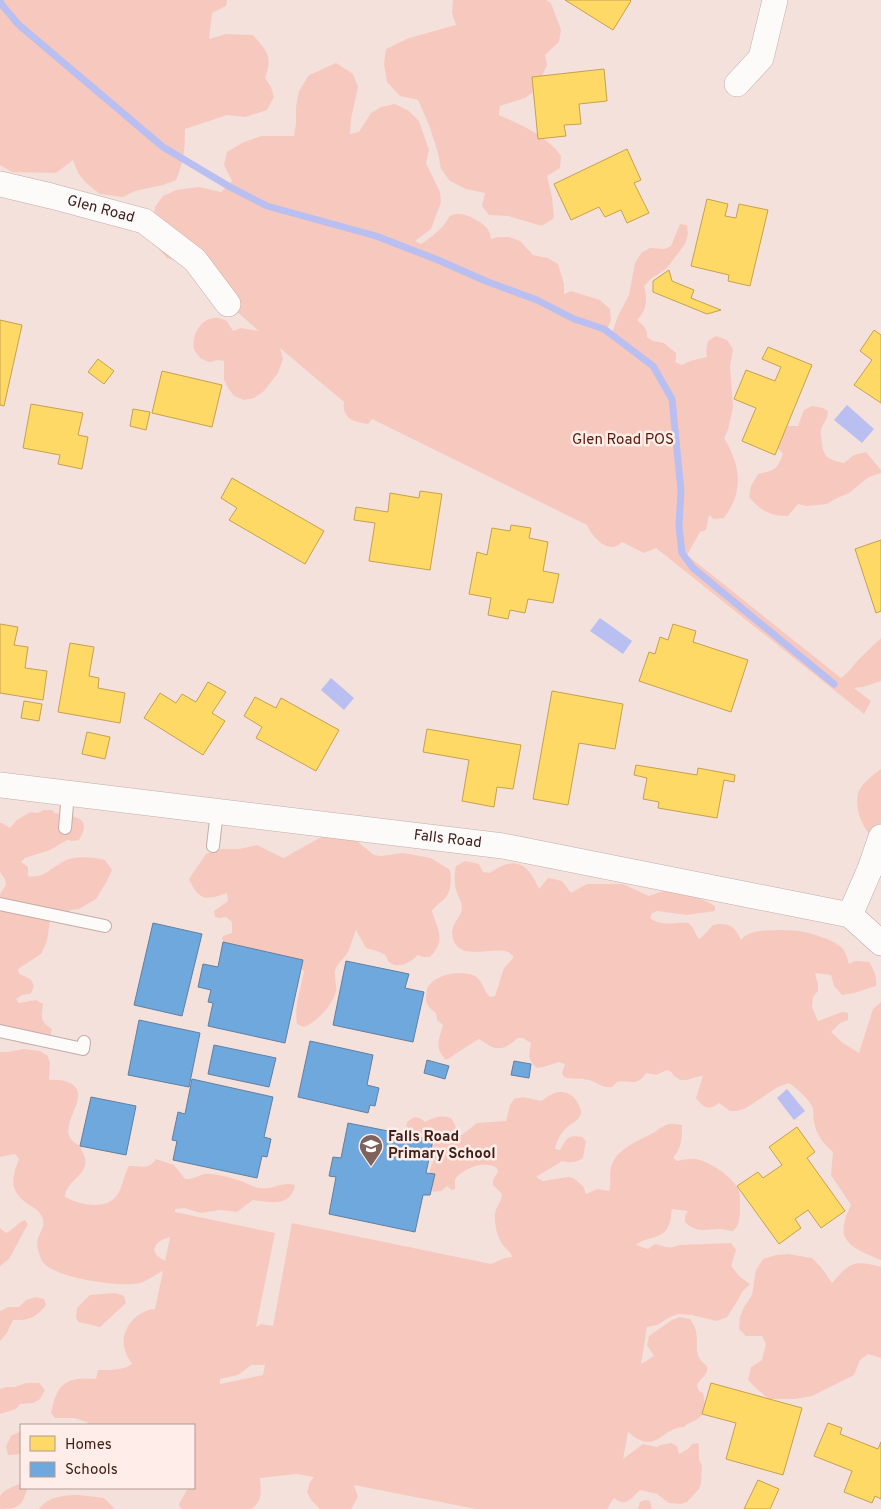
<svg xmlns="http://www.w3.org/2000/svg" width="881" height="1509" font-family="Overpass,sans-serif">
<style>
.green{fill:#f7c9be;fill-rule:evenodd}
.water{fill:#b9bff0}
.homes{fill:#ffd966;stroke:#c5a14f}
.schools{fill:#6fa8dc;stroke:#617fa1}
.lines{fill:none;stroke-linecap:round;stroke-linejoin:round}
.stream{stroke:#b9bff0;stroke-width:7}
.service-casing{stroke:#c2aca6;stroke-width:14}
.minor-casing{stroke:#c2aca6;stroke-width:26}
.service{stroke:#fdfafa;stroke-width:12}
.minor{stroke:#fdfafa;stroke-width:25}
.labels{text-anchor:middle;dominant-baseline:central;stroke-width:5;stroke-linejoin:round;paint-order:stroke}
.street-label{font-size:15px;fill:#3f1f18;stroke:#feede8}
.park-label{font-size:15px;fill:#5a1a0c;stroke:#feede8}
.poi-label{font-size:15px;font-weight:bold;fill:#3f1f18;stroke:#feede8;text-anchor:start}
</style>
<rect width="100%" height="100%" fill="#f4e1dc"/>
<g class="green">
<path d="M0 0H227L226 6 212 13 209 39 226 34 253 35C267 51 273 56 265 78L271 87 274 97 267 110 245 117 227 115 185 129C185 148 184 162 176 180L163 185 135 191 123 197 100 194 86 183 78 173 73 160 56 173 12 172 0 165Z"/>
<path d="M453 0H546L551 3 561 30 559 42 545 55 547 65 535 91 525 98 500 106 499 115C522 125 546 135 561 156L560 168 547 176 552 197 554 218 542 226 508 216 489 215 482 206 485 193 466 189 450 181 441 169 438 153 429 125 418 100 400 96 387 82 384 64 386 49 409 38 456 25 452 13Z"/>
<path d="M336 63 353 74 358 87 351 119 350 134 359 132 371 113 381 107 395 104 409 111 419 121 429 150 426 163 440 192 441 202 431 229 415 241 421 244C429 239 436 233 442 227 445 224 447 220 449 217 457 210 470 216 478 221 486 226 490 230 491 239L498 237H509L520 241 533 255 548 258 558 264 564 284V294L571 291 600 300 610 309 611 320 607 330 612 333 618 316 629 295 635 263 642 252 650 248 665 249 671 246 680 224 687 225 688 234 685 244 667 268 652 278 644 286C648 299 647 310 637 320 643 325 648 329 647 337L653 341 664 343 676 353V359L675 362 682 365 690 361 707 357 706 351 708 341 716 336 727 340 733 349 730 366 733 407 728 430 724 438C741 466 744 491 724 518L714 519 709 515 706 530 700 532 687 555 841 678 849 671 858 660 881 638V681L863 687 854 688 871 701 864 714 656 548 644 553 622 542C609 556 592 537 587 525L372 419 368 424C354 422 342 419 344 402L280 348 283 359 278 373 264 391 254 398 244 400 234 396 228 388 224 380V361L218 360 210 362 201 359C199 356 195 352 194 349 191 336 201 318 215 318 219 317 224 320 227 321L233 331 241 328 259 331 228 304 184 264 167 258 157 247 151 233 155 207 163 196 176 190 199 187 221 192 232 181 224 165 227 152 242 143 261 136H294L296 123V107L299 91 309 75Z"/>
<path d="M812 406 823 408 828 411C827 422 823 422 821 430 820 434 822 439 822 443 823 458 830 460 844 463L854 455 866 452 881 470V473L869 477 849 493 835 499 827 504 806 506 798 504 788 516C770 516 761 511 749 497L751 486 758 474C775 470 777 470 783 454L777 447 783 426H798L804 410Z"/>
<path d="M881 769V839C877 838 873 837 870 834 860 825 853 801 860 789 865 781 873 775 881 769Z"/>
<path d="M44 810H52L55 813C72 817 94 815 79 840L73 841 67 840 50 850 25 858 21 862 28 867V876C42 879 50 869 61 863 73 855 91 857 105 860L112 870 107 881 96 899 79 909 71 910 50 920 47 941 41 954 18 969 19 974C29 977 39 983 30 994L22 995 16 999 19 1003 36 1000 43 1004C41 1018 40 1021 52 1029L50 1036C23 1049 21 1047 1 1026L0 1024V894L6 885 5 879 0 872V823H2L10 828 17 820 30 812 38 813Z"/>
<path d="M323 836 352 837 374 855 381 856 403 853 431 858 450 870C452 881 451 895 441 902 437 905 435 907 432 911 437 929 447 940 430 957H423L418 955C411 962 399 970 389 962 387 960 387 957 385 955 380 951 372 950 366 948L356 930C353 937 350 950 346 955 342 960 337 964 335 971 334 977 337 984 336 991 333 1005 317 1022 304 1027L297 1024C294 1003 301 990 304 971L290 962 225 950 222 938 223 936 232 933V922L226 917 219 918 215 917 214 911 228 901 227 893C207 900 199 902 189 879L206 854 221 849H239L257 845 283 858C289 856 293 852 298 850 306 845 315 841 323 836Z"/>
<path d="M465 861 479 864 483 872 490 873C515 855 528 863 539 889L548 878 562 881 571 893 587 884H623L649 896C654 894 659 892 664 891 678 890 704 898 715 906V911L687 915 657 911 652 913 650 918C661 927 675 922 688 923 697 930 693 932 699 939L703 936 713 925C728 922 735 926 741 940 749 927 786 930 800 931 811 933 831 939 840 946 846 951 847 957 849 964L855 961 869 962C874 970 877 976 876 986L854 993 842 995 834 986 831 975 815 973 818 984V991L813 997 812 1007 818 1021 842 1012 848 1013V1020L840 1023 831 1032 843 1043 859 1053 873 1009 881 1002V1260C866 1253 839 1246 844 1224 845 1218 848 1211 851 1205L831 1175 833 1152C822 1142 817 1136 814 1122 813 1117 814 1110 812 1106 807 1097 797 1089 789 1083L778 1087 746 1108 738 1111H730L719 1103C709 1111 704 1108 696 1098L703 1076C694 1076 685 1084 677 1078 672 1075 673 1072 667 1070L656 1075 646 1073C637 1087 630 1080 617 1082L612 1087C602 1088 598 1083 589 1080 582 1078 573 1080 564 1077L562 1073 565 1064 559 1062 543 1067 537 1068C527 1061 529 1053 531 1043L523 1038H518C502 1052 496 1051 479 1039 471 1044 464 1048 457 1053 453 1055 451 1058 446 1060 434 1048 439 1040 443 1025L437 1020 436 1013C430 1009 425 1004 426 997 426 996 427 989 427 989 433 974 460 970 473 975 483 979 483 991 490 997L495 996 504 968 514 957C512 955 510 953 508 952 492 945 455 965 452 933 452 923 462 916 462 908 462 903 459 898 457 893 454 884 454 876 456 866Z"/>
<path d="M24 1049 40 1051 48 1056 50 1063 49 1080C56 1079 65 1080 72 1084 94 1099 48 1131 80 1146 81 1150 84 1154 85 1158 89 1175 65 1181 65 1197 80 1205 109 1212 119 1192 123 1184 124 1175 129 1166 140 1166 149 1170 156 1159L174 1165 185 1179C196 1180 200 1172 211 1174 220 1175 229 1177 238 1180 245 1182 252 1187 260 1188 272 1190 283 1181 295 1185 291 1208 269 1202 253 1200L237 1212 220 1210 201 1213 184 1208 175 1209V1212L275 1233 256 1327 261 1324 273 1326 292 1223 491 1264 505 1258 512 1257 511 1254C509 1251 505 1248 503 1245 497 1237 494 1223 495 1213 497 1205 501 1203 502 1194L493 1185V1180L498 1172 497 1168C484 1160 464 1168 455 1179V1189L452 1190 447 1186 441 1191 433 1192C428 1182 428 1169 434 1160L428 1155V1148L435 1144 436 1138C427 1133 416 1134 406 1128L407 1122 414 1117 420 1118 425 1122C434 1117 441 1115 451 1118L455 1124 457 1134 462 1135 477 1123 506 1121 510 1105 514 1099 523 1097 541 1101C547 1097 554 1091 562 1092 569 1093 572 1095 576 1100 587 1117 578 1119 566 1128 561 1133 556 1142 555 1149L560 1150C566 1139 568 1134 582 1137L586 1141 583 1158C575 1163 571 1163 562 1161L536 1177 543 1181 568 1177 573 1178 583 1186 586 1194 597 1189 609 1191C612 1182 608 1173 612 1164 620 1147 638 1141 653 1133 658 1130 665 1124 670 1124 674 1123 678 1125 682 1125 682 1139 682 1147 673 1158L677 1161C683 1160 690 1158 696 1159 710 1162 730 1175 737 1187 741 1194 740 1202 740 1210 740 1218 739 1226 733 1231 729 1231 724 1229 720 1229 706 1229 697 1234 685 1222V1216L688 1211 672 1209C671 1214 671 1220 669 1225 662 1241 648 1235 636 1245L648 1249 655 1244C666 1246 668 1250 679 1245L731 1243 736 1250 731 1266 740 1277 750 1284 742 1292 738 1300 727 1317 717 1321 692 1315 678 1314 670 1317 657 1325 647 1327 641 1364 654 1356 647 1345 649 1336 672 1320 680 1317 690 1319C692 1323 695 1326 696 1331 699 1346 692 1355 707 1366 709 1376 700 1377 697 1386L699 1391 703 1393C705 1401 707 1412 699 1418 694 1422 689 1422 684 1427 661 1427 657 1457 628 1432L623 1459 643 1444 657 1447 660 1445 671 1443 677 1446 679 1454 688 1449 692 1444 698 1443 699 1448V1459L702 1466 701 1483 699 1489 687 1502 681 1504 669 1503 657 1494 640 1490C631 1498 627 1508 614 1498L607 1509H476L354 1485 358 1497 351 1509H320L311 1500 307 1492 310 1482 314 1477 296 1474 260 1478C261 1491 263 1502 251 1509H181L179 1504 188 1488H194V1425H89L87 1422 74 1418H55L51 1413C57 1384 65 1376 96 1379L98 1370C111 1370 121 1371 132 1364 130 1360 127 1357 126 1353 117 1333 135 1310 155 1309L163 1271C158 1273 145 1282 140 1283 122 1288 52 1278 42 1261 40 1257 37 1248 37 1243 38 1232 48 1227 41 1215 39 1211 33 1207 29 1205 9 1191 11 1180 19 1159L15 1154 0 1157V1052H8ZM170 1237V1238L165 1261 157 1256 154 1250C157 1241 161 1240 170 1237ZM251 1365H265L263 1375 220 1384V1379L238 1375Z"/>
<path d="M25 1220 28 1224 9 1259 0 1266V1228L6 1233C14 1229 17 1223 25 1220Z"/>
<path d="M788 1254 812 1258 821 1267 832 1283C850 1262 854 1260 881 1267V1358L868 1354 860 1360 854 1375 812 1396 795 1399H769L757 1389 748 1380 751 1367 762 1360 766 1344 762 1336H746L739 1329 740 1317 744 1307 752 1295 756 1270 763 1259 776 1255Z"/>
<path d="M115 1293 124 1296 126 1303 100 1327 79 1322 76 1318 77 1308 90 1295Z"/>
<path d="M36 1297 44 1299 46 1305C37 1317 28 1321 13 1320L7 1333 0 1341V1311L8 1307H19L26 1300Z"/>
<path d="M26 1383H39L45 1390 40 1399 33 1403 20 1404 16 1409 0 1414V1389L6 1387H15Z"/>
<path d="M19 1432H21V1454L8 1455 6 1446 11 1436Z"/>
<path d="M21 1483V1488H27C23 1506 18 1509 0 1509 0 1506 0 1499 0 1496 3 1490 15 1486 21 1483Z"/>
<path d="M80 1495 104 1498 115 1509H39C48 1496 65 1495 80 1495Z"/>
<path d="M645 1500 650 1501 652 1509H638L640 1502Z"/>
</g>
<g class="water">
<path d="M847 405 874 429 862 443 834 420Z"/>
<path d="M600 618 632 641 623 654 590 631Z"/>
<path d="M331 678 354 698 344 710 321 690Z"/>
<path d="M787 1089 805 1111 794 1120 777 1098Z"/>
</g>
<g class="homes">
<path d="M565 0H630L631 1 613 30Z"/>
<path d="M604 69 607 101 579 104 581 124 564 125 566 136 538 139 532 77Z"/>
<path d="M627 149 641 180 634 183 649 213 627 223 621 210 605 217 599 207 571 220 554 184Z"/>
<path d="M707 199 728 204 725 216 736 218 739 204 768 210 750 286 728 281 729 275 691 266Z"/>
<path d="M669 270 672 281 694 290 691 298 721 310 707 314 653 292V281Z"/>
<path d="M0 320 22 325 4 406 0 405Z"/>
<path d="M874 330 881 335V403L854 385 872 360 860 351Z"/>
<path d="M768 347 812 365 775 455 742 441 756 408 734 399 746 370 775 381 781 367 762 359Z"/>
<path d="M98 359 114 371 104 384 88 372Z"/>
<path d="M162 371 222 385 212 427 152 413Z"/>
<path d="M31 404 83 413 78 435 88 437 82 469 58 464 60 455 23 448Z"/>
<path d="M133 409 150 412 146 430 130 426Z"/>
<path d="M232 478 324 531 305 564 229 520 237 508 221 498Z"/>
<path d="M420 491 442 494 430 570 369 561 375 523 354 520 356 507 388 512 390 493 419 498Z"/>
<path d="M511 525 531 528 529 538 548 542 543 571 559 574 553 603 528 599 525 613 510 610 508 619 488 615 491 598 469 594 477 552 487 555 492 528 510 531Z"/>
<path d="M881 540V611L876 613 855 549Z"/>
<path d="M0 624 18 627 14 645 28 647 25 668 47 671 43 700 0 693Z"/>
<path d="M673 624 696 631 693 642 748 660 731 712 639 681 649 652 655 654 660 637 668 640Z"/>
<path d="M70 643 94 647 89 676 99 678 98 688 125 693 120 723 58 712Z"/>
<path d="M208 682 226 692 212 713 225 721 203 755 144 718 160 693 176 703 182 694 196 702Z"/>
<path d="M552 691 623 704 615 749 579 743 568 805 533 799Z"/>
<path d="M255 697 276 708 281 698 339 730 316 771 256 738 262 727 244 716Z"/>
<path d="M24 701 42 704 39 721 21 718Z"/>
<path d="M427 729 521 745 513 789 497 787 494 807 462 801 469 760 423 752Z"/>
<path d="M87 732 110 737 105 759 82 754Z"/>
<path d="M636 765 697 775 698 768 735 775 734 782 724 780 717 818 658 808 659 802 643 799 647 778 634 775Z"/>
<path d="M797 1127 815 1152 807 1158 845 1211 821 1228 808 1210 795 1219 801 1228 779 1244 737 1186 758 1172 763 1178 782 1165 769 1147Z"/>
<path d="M711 1383 802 1408 783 1475 726 1459 736 1423 702 1414Z"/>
<path d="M828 1423 842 1428 840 1434 878 1449 881 1442V1499L875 1496 872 1503 844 1492 852 1471 814 1456Z"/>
<path d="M758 1480 779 1489 770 1509H744Z"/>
</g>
<g class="schools">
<path d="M153 923 202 934 182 1016 134 1005Z"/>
<path d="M223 942 303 960 285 1043 208 1026 213 1003 208 1002 211 990 198 987 203 964 218 967Z"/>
<path d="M346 961 409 974 405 988 424 992 413 1042 333 1025Z"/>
<path d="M139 1020 200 1033 189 1087 128 1075Z"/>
<path d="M310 1041 373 1055 367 1085 379 1088 375 1106 370 1105 368 1113 298 1097Z"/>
<path d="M214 1045 276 1058 269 1087 208 1074Z"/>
<path d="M427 1060 449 1066 445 1079 424 1073Z"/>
<path d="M514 1061 531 1064 529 1078 511 1075Z"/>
<path d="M192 1079 273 1097 264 1137 271 1139 267 1157 262 1156 257 1178 173 1160 177 1141 172 1140 178 1112 185 1114Z"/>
<path d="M91 1097 136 1106 126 1155 80 1146Z"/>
<path d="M348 1123 433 1140 426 1173 435 1174 430 1195H423L415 1232 329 1214 336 1177 329 1176 333 1157 341 1158Z"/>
</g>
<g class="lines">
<path class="stream" d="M0 1 2 5 19 25 163 147 230 187 267 206 376 236 438 260 488 282 537 300 574 319 604 329 653 366 672 399 681 491 679 526 682 553 693 568 834 684"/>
<g class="service-casing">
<g id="service">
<path d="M65 828 68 793"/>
<path d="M213 846 217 811"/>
<path d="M0 904 105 926"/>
<path d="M0 1031 83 1049 84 1042"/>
</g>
</g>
<g class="minor-casing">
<g id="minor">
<path d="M737 84 761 58 775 0"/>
<path id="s1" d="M0 184 51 196 144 221 195 260 228 304"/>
<path id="s2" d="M0 785 503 846 850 915 881 943"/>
<path d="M850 915 870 869 881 837"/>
</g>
</g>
<use href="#service" class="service"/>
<use href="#minor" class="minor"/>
</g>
<defs>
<g id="school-pin" transform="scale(1.25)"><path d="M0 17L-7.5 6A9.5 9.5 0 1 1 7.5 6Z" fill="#7e635d" stroke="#feede8"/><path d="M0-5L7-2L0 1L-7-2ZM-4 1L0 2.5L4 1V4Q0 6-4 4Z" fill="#fff"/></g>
</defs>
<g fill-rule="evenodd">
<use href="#school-pin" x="371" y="1146"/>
</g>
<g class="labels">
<g class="street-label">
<text stroke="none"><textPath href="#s1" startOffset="104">Glen Road</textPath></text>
<text stroke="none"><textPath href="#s2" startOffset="451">Falls Road</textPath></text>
</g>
<g class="park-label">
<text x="623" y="440">Glen Road POS</text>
</g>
<g class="poi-label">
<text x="388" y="1137">Falls Road<tspan x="388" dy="17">Primary School</tspan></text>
</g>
</g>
<rect x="20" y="1424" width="175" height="65" fill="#feede8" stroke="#b29b95"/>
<rect x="30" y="1436" width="25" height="15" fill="#ffd966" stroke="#b29b95"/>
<text x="65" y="1449" font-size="15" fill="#3f1f18">Homes</text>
<rect x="30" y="1462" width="25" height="15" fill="#6fa8dc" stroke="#b29b95"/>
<text x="65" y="1474" font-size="15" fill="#3f1f18">Schools</text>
</svg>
